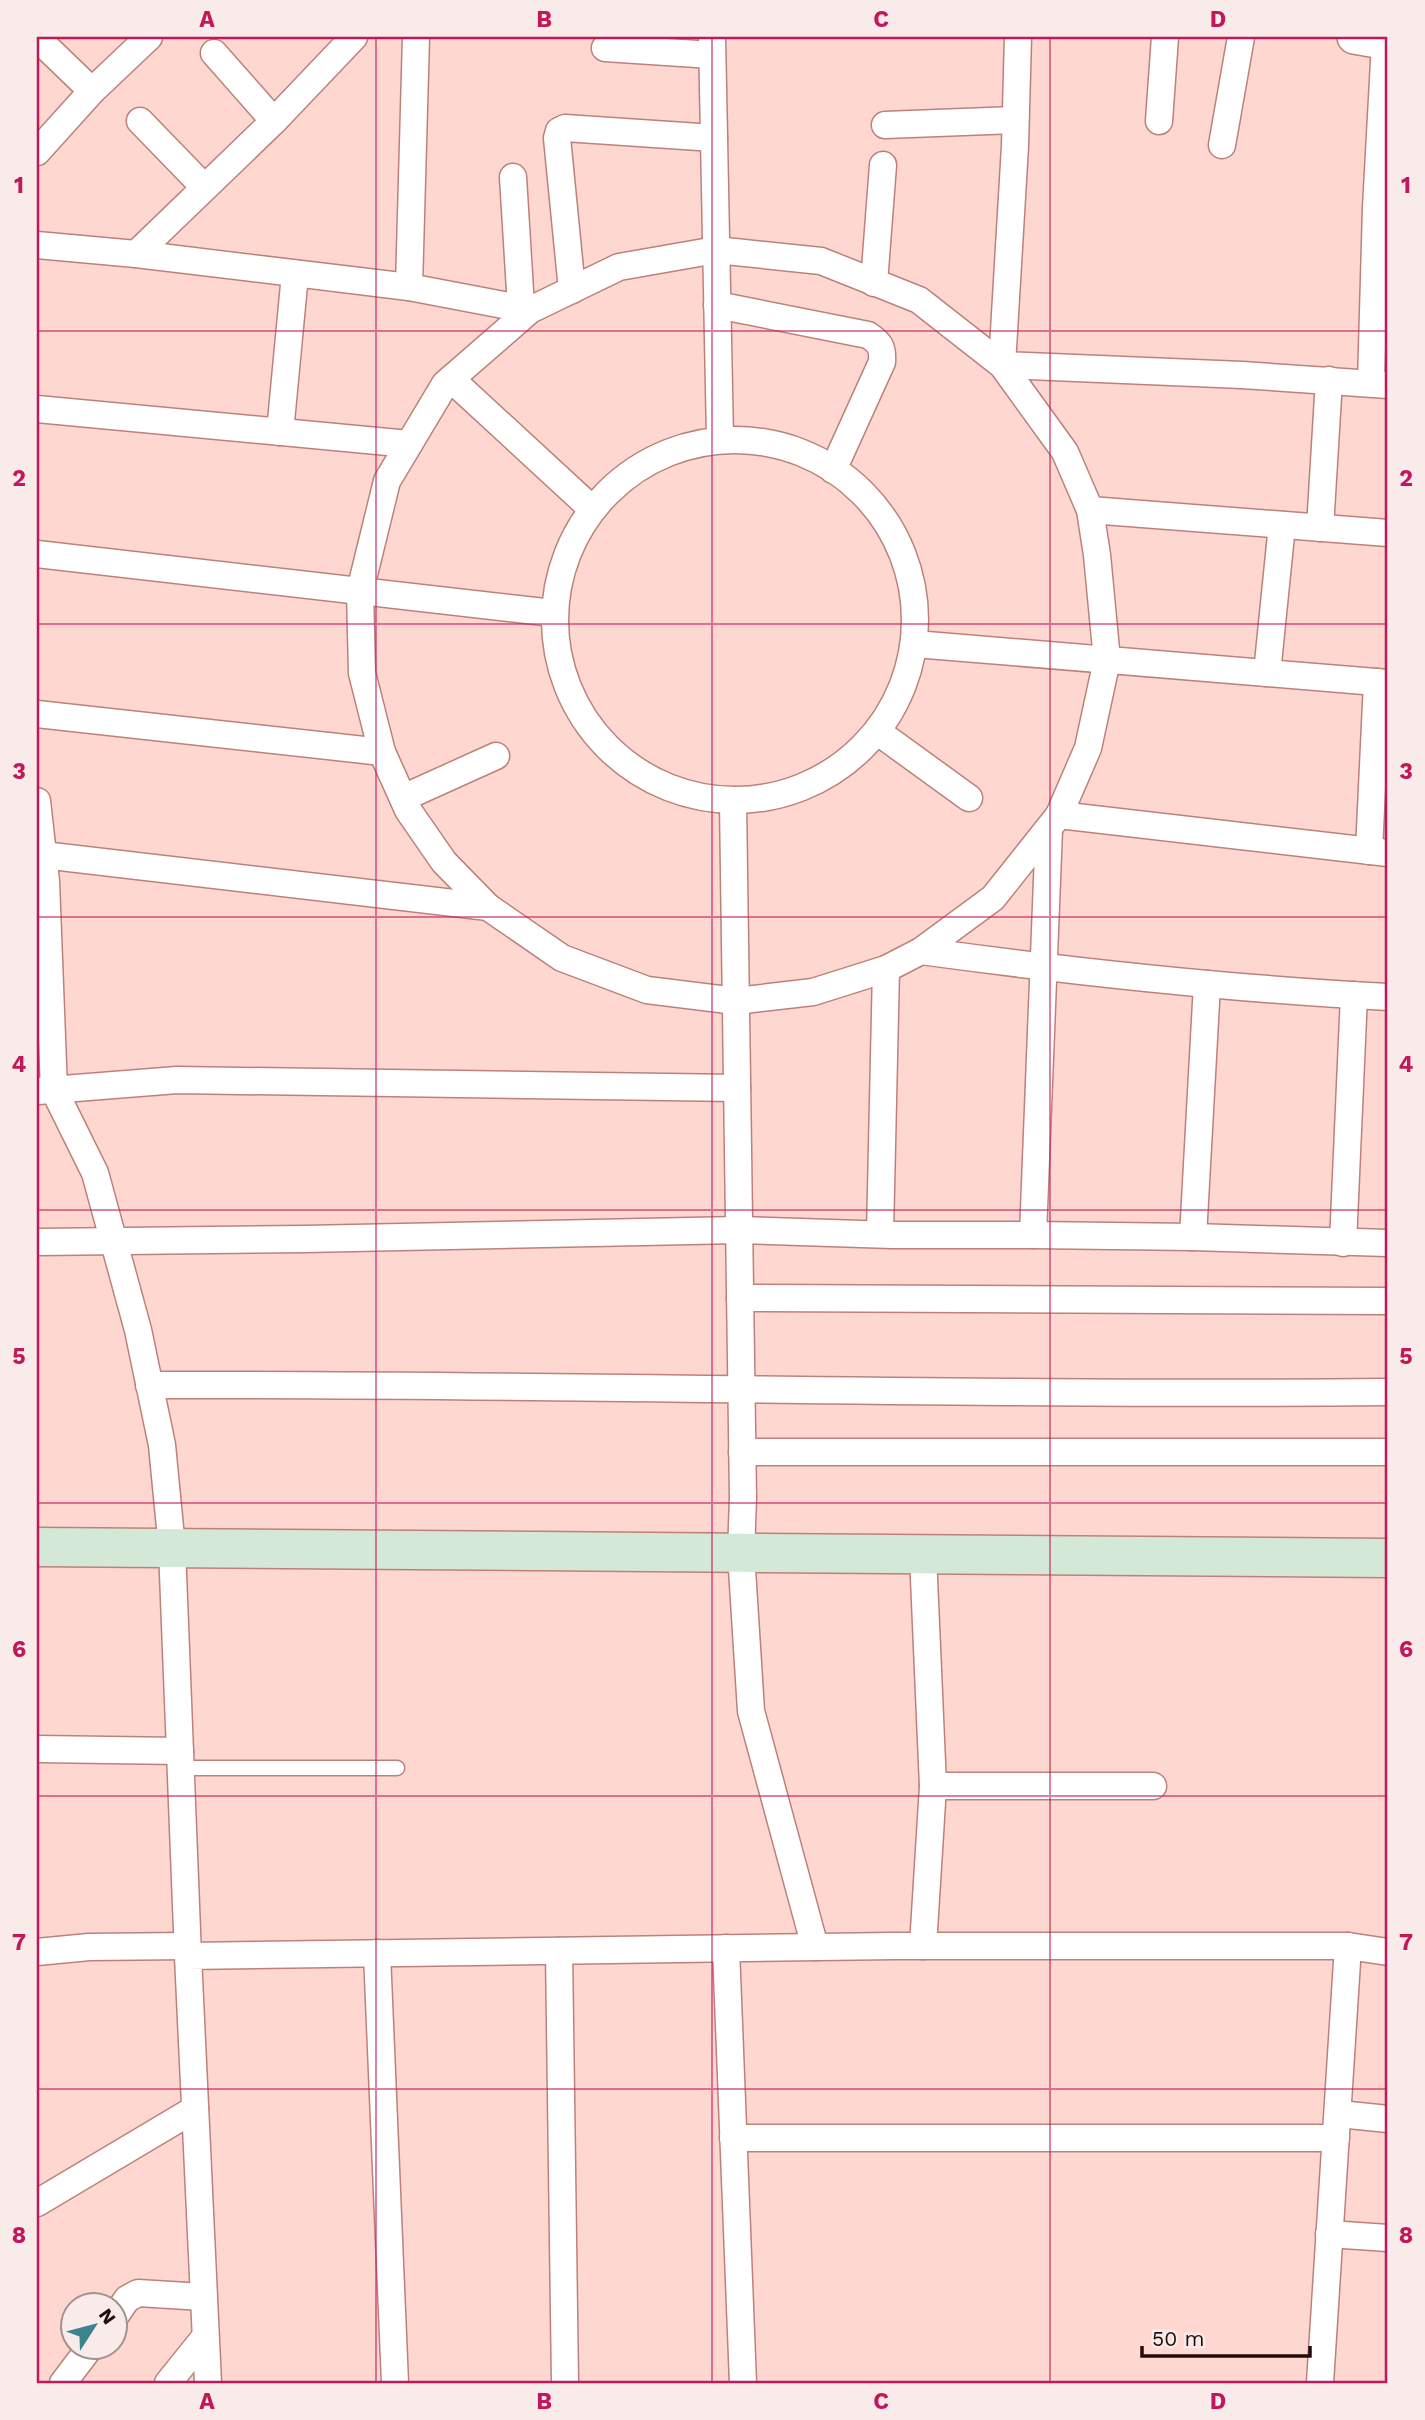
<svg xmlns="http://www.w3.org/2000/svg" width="1425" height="2420" font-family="'Work Sans',sans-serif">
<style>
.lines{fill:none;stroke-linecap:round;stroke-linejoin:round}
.service-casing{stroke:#bc8279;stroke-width:17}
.minor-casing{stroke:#bc8279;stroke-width:29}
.tertiary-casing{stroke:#bc8279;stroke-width:36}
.secondary-casing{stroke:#bc8279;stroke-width:41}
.service{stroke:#fff;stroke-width:14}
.minor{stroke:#fff;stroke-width:26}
.tertiary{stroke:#fff;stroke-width:33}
.secondary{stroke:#d3e8d6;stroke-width:38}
.grid{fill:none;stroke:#c2185b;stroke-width:2;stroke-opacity:0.55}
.neatline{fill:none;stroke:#c2185b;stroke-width:2.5}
.grid-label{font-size:23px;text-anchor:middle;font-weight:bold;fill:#c2185b}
</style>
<rect width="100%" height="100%" fill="#fed7d1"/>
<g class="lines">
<g class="service-casing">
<path id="service" d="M180 1768H397"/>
</g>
<g class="minor-casing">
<g id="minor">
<path d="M416 37 409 287 530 310 619 267 716 250 821 261 919 300 1002 365 1065 452 1090 510 1097 555 1107 660 1088 748 1059 815 993 898 921 951 886 969 813 992 736 1001 647 990 562 958 488 907 444 862 408 810 382 752 362 673 360 591 387 481 445 384 530 310"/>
<path d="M712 37 720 439"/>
<path d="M1018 37 1015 146 1002 365 1242 375 1388 385"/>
<path d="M37 38 92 91"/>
<path d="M605 48 712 55"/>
<path d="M214 53 274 121"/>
<path d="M140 121 204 187"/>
<path d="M1159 121 1165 37"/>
<path d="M885 125 1015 120"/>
<path d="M1222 145 1241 37"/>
<path d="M37 152 92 91 149 37"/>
<path d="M513 177 521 307"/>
<path d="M37 245 136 254 409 287"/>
<path d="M136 254 274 121 354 37"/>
<path d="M874 283 883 165"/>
<path d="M572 290 557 138 559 131 565 128 714 138"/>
<path d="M717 305 868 335C880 343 883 347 882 362L833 470"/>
<path d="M451 379 592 509"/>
<path d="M1371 383 1376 208 1385 43"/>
<path d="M37 409 409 444"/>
<path d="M280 432 295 274"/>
<circle cx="735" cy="620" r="180"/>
<path d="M1090 510 1388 533"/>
<path d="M1320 528 1329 380"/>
<path d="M37 554 553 613"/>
<path d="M915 644 1388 683"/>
<path d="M1267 673 1282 525"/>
<path d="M37 714 382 752"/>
<path d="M878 732 969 798"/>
<path d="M403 798 496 756"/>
<path d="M37 801 46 881 54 1090 95 1173 138 1330 162 1445 172 1548 188 1956"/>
<path d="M733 802 743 1498 741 1553 751 1711 815 1947"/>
<path d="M1059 815 1388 853"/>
<path d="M1049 829 1033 1235 1193 1237"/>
<path d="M1369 851 1377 682"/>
<path d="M43 855 488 907"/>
<path d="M921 951C1076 972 1232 989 1388 997"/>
<path d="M1207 984 1193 1237 1388 1243"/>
<path d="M38 1091 177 1080 737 1088"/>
<path d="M880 1234 886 969"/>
<path d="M37 1242 305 1239 739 1230 892 1235H1033"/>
<path d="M1343 1243 1354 995"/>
<path d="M740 1298 1388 1301"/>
<path d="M149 1385C562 1384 975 1396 1388 1392"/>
<path d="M742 1452H1388"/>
<path d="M923 1555 933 1786 923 1946"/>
<path d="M37 1749 180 1751"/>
<path d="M933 1786H1153"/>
<path d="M726 1948 743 2383"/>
<path d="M559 1951 565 2383"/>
<path d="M37 1952 89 1947 187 1946"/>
<path d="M377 1953 395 2383"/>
<path d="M1339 2114 1388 2119"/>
<path d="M733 2138H1336"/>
<path d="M37 2203 195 2109"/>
<path d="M1329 2234 1388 2238"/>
<path d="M116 2315 127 2299 138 2293 203 2297"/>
<path d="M63 2383 91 2346"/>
<path d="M168 2383 205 2337"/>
<path d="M208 2383 188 1956 894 1946H1348L1388 1952"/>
<path d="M1320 2383 1348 1946"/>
</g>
</g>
<g class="tertiary-casing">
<path id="tertiary" d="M1354 37 1388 43"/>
</g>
<g class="secondary-casing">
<path id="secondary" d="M37 1547 1388 1558"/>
</g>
<use href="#service" class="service"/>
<use href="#minor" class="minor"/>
<use href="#tertiary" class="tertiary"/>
<use href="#secondary" class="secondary"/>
</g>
<path class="grid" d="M376 37V2383M712 37V2383M1050 37V2383M37 331H1388M37 624H1388M37 917H1388M37 1210H1388M37 1503H1388M37 1796H1388M37 2089H1388"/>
<rect width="1425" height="2420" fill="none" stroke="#f8ebe9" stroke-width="77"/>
<g transform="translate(94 2326) rotate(54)"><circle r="33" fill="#f8ebe9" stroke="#a29290" stroke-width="2"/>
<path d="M0-5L12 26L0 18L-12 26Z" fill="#3d838d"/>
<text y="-10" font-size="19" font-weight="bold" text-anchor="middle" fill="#220d0a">N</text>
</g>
<path d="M1142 2346v10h168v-10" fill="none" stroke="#220d0a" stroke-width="3.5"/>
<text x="1152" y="2346" font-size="21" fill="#220d0a" stroke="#f8ebe9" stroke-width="5" paint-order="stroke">50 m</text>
<rect x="38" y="38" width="1348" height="2344" class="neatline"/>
<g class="grid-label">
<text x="207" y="27">A</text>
<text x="544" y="27">B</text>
<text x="881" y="27">C</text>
<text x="1218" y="27">D</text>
<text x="19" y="193">1</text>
<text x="1406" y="193">1</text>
<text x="19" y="486">2</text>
<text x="1406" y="486">2</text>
<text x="19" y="779">3</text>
<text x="1406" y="779">3</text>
<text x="19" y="1072">4</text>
<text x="1406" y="1072">4</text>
<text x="19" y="1364">5</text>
<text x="1406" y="1364">5</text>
<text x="19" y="1657">6</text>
<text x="1406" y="1657">6</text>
<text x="19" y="1950">7</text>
<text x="1406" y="1950">7</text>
<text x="19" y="2243">8</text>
<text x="1406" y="2243">8</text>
<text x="207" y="2409">A</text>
<text x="544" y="2409">B</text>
<text x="881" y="2409">C</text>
<text x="1218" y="2409">D</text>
</g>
</svg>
